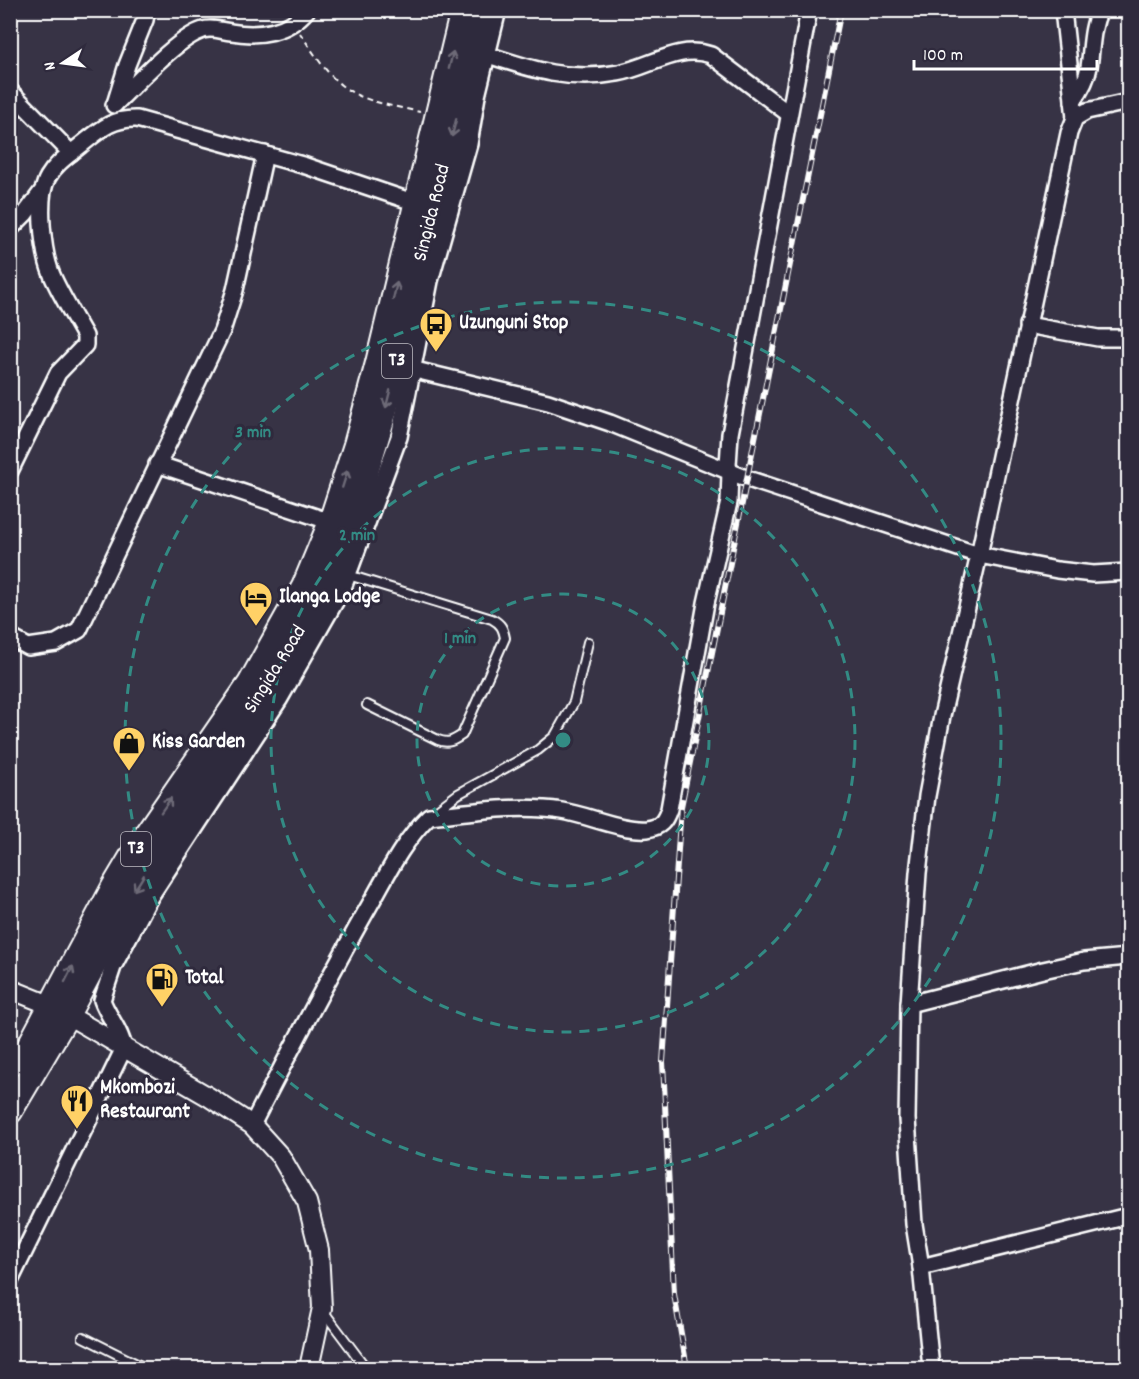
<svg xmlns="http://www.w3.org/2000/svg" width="1139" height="1379" font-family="Dekko,sans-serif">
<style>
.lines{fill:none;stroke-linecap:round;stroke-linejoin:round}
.service-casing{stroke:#fff;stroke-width:12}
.minor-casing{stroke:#fff;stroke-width:20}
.tertiary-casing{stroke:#fff;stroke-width:22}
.trunk-casing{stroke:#fff;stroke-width:28}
.path{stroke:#fff;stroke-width:2;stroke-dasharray:6 4.5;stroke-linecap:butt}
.service{stroke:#2f2a3d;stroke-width:8}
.minor{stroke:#2f2a3d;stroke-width:15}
.tertiary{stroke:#2f2a3d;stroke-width:18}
.trunk{stroke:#2f2a3d;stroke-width:24}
.rail-casing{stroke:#fff;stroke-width:6}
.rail{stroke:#2f2a3d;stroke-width:4;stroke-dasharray:11;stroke-linecap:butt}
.oneway{stroke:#6d6a77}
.ring{fill:none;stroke:#338b84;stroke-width:3;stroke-dasharray:10 8}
.labels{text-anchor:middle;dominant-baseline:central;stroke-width:6;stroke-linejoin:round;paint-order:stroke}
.shield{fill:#2f2a3d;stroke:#c1bfc5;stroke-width:1.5}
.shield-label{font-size:20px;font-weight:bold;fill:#fff}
.street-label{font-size:21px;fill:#fff;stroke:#2f2a3d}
.poi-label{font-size:21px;font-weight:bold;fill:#fff;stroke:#2f2a3d;text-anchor:start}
.centre{fill:#338b84;stroke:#2f2a3d;stroke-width:3}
.ring-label{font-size:18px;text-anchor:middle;font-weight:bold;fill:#338b84;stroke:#2f2a3d;stroke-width:6;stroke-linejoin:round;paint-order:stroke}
</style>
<rect width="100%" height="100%" fill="#373345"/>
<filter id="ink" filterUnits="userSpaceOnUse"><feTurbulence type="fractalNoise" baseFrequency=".0167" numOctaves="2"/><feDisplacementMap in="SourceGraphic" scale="12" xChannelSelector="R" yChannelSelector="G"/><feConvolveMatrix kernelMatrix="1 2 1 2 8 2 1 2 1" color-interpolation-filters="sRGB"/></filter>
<g filter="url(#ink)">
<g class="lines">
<g class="service-casing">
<g id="service">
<path d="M345 574 492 619C501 624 503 628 505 638L462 735C453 741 448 744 438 740L367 705"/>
<path d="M433 813 458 794 538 750 555 736 574 702 588 642"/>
<path d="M324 1312 366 1368"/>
<path d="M83 1337 145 1368"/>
</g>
</g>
<g class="minor-casing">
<g id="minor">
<path d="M1063 10 1075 118"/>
<path d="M488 55C533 70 570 82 618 73 651 67 678 44 711 55L789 114"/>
<path d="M10 91 71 153"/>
<path d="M1073 101C1080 91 1087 79 1089 67 1092 48 1091 28 1100 10"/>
<path d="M115 104 127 65 145 20 147 10"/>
<path d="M114 105C135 85 177 38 203 30 212 27 222 31 231 32 258 37 288 33 307 10"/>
<path d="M10 229 25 214 43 190"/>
<path d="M1027 325 1098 338H1128"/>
<path d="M411 369 548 402 610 423 748 479 979 555 1057 570 1093 574 1128 572"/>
<path d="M157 464 331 522"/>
<path d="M10 471 58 373 85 345V336C74 316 61 296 52 275 43 254 36 197 48 177 56 163 69 155 81 145 100 130 112 118 137 119L306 166 416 203"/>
<path d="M10 637 28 647 56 643 79 630 222 331 235 290 265 154"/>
<path d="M909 1004 1043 970 1084 961 1128 957"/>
<path d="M252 1125C288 1055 325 984 364 915 384 881 401 843 429 816 472 812 519 804 562 811 588 815 621 831 647 829 661 827 665 821 669 809L706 603 729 502 730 472 728 465 730 434 809 10"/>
<path d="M921 1267 1128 1216"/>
<path d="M10 1281 124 1048C121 1030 108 1017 102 1000L113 967 150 897 279 700 343 588 399 437 430 281 469 144 477 96 498 10"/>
<path d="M931 1368 921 1267 914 1224 907 1119 909 1004 918 873 927 796 942 716 979 555 1069 133 1075 118 1087 111 1128 102"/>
</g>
</g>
<g class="tertiary-casing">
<path id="tertiary" d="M10 989 52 1006 209 1097 252 1125 281 1157 307 1202 319 1250 322 1308 309 1368"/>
</g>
<g class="trunk-casing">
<g id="trunk">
<path d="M21 1062 114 887 139 845 250 684 304 587 331 522 356 445 378 363 463 10"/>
<path d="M10 1111 67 1015 129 899 297 639 332 570 357 501 384 413 484 10"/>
</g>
</g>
<path class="path" d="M300 33C312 50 324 71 341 85 362 102 394 106 420 112"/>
<use href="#service" class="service"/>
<use href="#minor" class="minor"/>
<use href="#tertiary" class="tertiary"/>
<use href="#trunk" class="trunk"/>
<g class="rail-casing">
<path id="rail" d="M687 1368 674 1294 663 1062 681 807 841 10"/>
</g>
<use href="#rail" class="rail"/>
</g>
<defs><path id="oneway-shaft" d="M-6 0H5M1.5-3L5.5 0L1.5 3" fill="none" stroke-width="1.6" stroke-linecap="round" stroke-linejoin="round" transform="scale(1.5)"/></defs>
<g class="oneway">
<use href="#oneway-shaft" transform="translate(451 60) rotate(-76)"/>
<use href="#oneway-shaft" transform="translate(454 128) rotate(104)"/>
<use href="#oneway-shaft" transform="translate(395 291) rotate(-77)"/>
<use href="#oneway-shaft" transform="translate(388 399) rotate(104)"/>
<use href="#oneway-shaft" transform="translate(345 479) rotate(-72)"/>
<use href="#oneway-shaft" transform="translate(166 805) rotate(-55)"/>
<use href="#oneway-shaft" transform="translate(139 883) rotate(122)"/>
<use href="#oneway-shaft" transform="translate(69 974) rotate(-63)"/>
</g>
</g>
<g class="ring">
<circle cx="563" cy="740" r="146"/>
<circle cx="563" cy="740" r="292"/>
<circle cx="563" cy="740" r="438"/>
</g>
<defs>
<g id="bus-pin" transform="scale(1.725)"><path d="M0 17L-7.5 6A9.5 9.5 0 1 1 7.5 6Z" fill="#ffd166" stroke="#2f2a3d"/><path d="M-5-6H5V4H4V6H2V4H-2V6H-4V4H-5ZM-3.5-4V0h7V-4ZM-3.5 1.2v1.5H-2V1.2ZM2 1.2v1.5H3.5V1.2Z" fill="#111"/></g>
<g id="hotel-pin" transform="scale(1.725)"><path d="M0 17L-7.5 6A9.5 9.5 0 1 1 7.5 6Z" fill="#ffd166" stroke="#2f2a3d"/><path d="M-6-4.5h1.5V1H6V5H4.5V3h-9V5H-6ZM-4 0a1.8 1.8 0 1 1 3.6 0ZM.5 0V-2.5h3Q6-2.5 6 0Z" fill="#111"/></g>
<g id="shop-pin" transform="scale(1.725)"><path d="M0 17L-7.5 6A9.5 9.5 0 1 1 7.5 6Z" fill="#ffd166" stroke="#2f2a3d"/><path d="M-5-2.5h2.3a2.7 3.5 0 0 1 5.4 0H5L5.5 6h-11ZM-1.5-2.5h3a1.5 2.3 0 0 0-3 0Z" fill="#111"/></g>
<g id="fuel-pin" transform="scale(1.725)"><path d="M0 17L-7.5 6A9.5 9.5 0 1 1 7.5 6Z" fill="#ffd166" stroke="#2f2a3d"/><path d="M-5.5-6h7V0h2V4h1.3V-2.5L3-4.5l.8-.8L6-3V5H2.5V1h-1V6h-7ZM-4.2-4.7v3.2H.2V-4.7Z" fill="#111"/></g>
<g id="restaurant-pin" transform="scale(1.725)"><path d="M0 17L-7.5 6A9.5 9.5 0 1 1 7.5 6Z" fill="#ffd166" stroke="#2f2a3d"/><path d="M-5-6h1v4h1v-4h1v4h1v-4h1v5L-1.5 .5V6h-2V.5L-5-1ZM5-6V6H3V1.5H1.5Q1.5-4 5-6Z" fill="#111"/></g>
</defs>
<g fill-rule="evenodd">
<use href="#bus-pin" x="436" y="324"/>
<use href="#hotel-pin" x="256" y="598"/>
<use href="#shop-pin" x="129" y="743"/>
<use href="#fuel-pin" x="162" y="979"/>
<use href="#restaurant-pin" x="77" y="1101"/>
</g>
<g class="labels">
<g class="shield">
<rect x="382" y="344" width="30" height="34" rx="4.5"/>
<rect x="121" y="832" width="30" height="34" rx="4.5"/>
</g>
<g class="shield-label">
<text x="397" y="361">T3</text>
<text x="136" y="849">T3</text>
</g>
<g class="street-label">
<text transform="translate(433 213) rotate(-76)">Singida Road</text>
<text transform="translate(276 670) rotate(-58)">Singida Road</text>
</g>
<g class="poi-label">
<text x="459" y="324">Uzunguni Stop</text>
<text x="279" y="598">Ilanga Lodge</text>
<text x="152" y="743">Kiss Garden</text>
<text x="185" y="979">Total</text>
<text x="100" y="1089">Mkombozi<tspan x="100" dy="24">Restaurant</tspan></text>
</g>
</g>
<circle cx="563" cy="740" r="9" class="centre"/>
<g class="ring-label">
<text x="253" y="437">3 min</text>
<text x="357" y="540">2 min</text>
<text x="460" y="643">1 min</text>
</g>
<rect width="1139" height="1379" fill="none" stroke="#2f2a3d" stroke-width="36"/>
<rect x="18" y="18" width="1103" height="1343" fill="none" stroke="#fff" stroke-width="2" filter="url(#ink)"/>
<g transform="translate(63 63) rotate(257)" stroke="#2f2a3d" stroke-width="4.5" paint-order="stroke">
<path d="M0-4.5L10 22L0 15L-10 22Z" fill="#ffffff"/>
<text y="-9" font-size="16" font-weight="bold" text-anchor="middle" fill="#ffffff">N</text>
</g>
<path d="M914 60v9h183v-9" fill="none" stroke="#ffffff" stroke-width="3"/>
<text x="923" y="60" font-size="18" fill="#ffffff" stroke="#2f2a3d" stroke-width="4.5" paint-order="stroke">100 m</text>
</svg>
